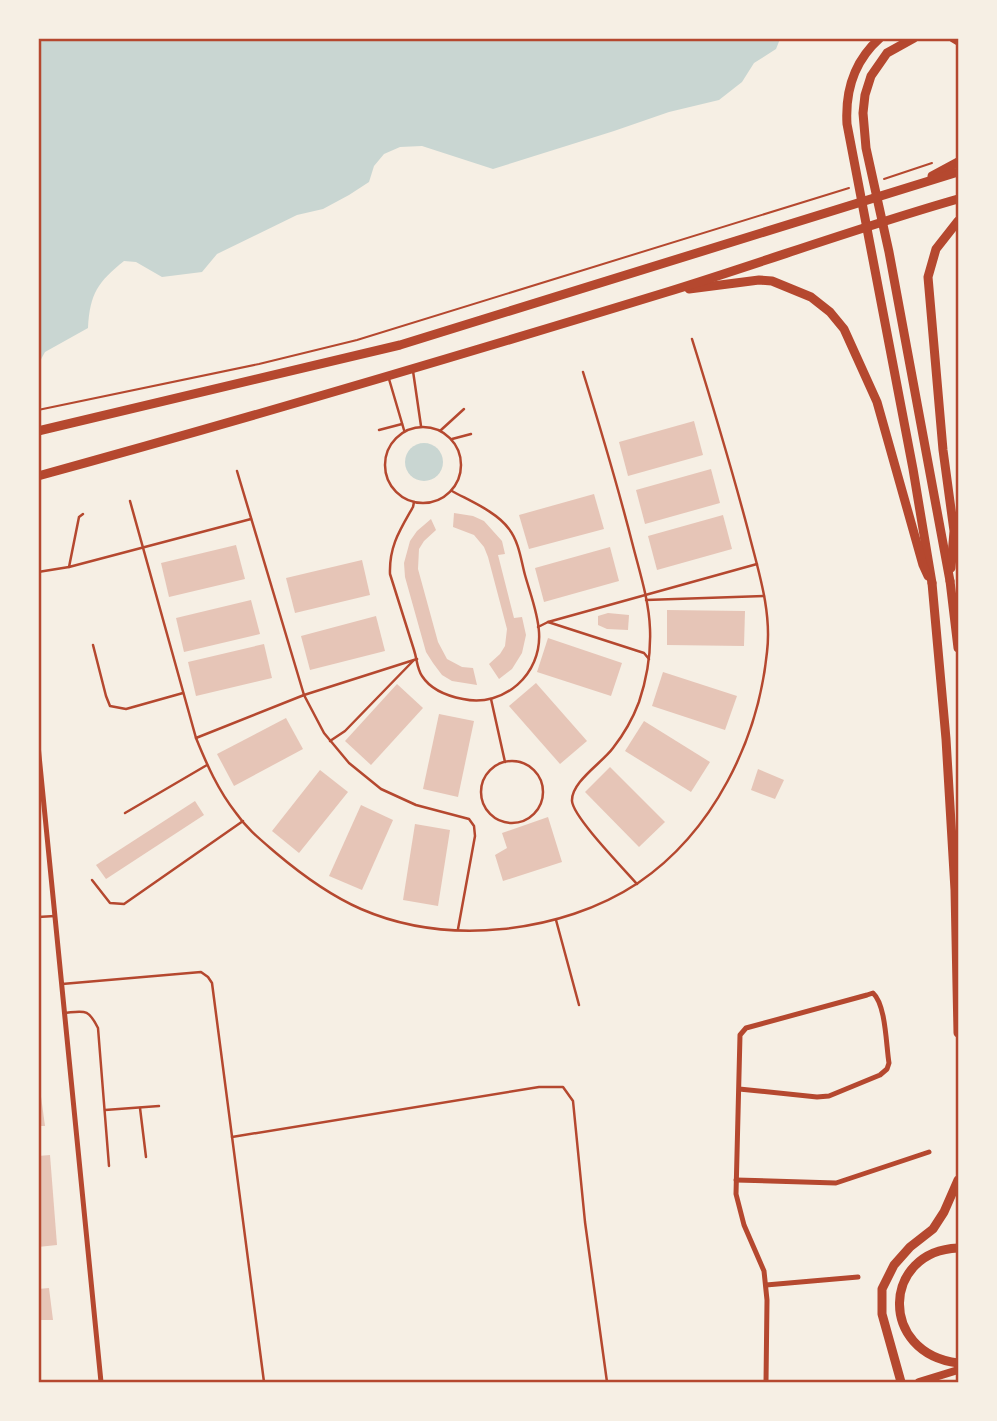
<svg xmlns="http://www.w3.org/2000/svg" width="997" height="1421" font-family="Manrope,sans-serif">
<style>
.water{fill:#c9d6d2}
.building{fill:#e6c5b7}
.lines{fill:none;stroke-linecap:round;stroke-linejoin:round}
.path{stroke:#b5482f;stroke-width:2}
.service{stroke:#b5482f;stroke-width:2.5}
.minor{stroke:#b5482f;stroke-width:5}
.secondary{stroke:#b5482f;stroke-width:8}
.primary{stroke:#b5482f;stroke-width:9}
.trunk{stroke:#b5482f;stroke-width:9}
.neatline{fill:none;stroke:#b5482f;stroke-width:2.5}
</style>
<rect width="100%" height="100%" fill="#f6efe4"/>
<g class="water">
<path d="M39 38H780V39L776 49 754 63 742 82 719 100 669 112 614 131 493 169 422 146 400 147 384 154 374 166 369 182 349 195 323 209 297 215 217 254 202 272 162 277 136 262 124 261C98 282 90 293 88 328L45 352 39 363Z"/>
<circle cx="424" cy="462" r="19"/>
</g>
<g class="building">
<path d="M694 421 703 455 628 476 619 442Z"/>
<path d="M711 469 720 503 645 524 636 490Z"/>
<path d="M594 494 604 529 529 549 519 515Z"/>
<path d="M454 513 473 516 484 521 502 541 505 554 498 555 514 618 522 617 526 635 522 653 512 669 499 679 489 664 500 654 505 646 507 629 488 557 484 547 474 535 453 527Z"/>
<path d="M723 515 732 549 657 570 648 536Z"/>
<path d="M431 519 436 530 424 541 419 549 418 569 438 642 447 659 462 667 473 668 477 685 452 681 442 675 433 663 426 652 405 577 404 563 410 541 417 531Z"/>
<path d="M236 545 245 579 169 597 161 563Z"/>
<path d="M610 547 619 581 544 602 535 568Z"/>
<path d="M362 560 370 595 295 613 286 578Z"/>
<path d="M251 600 260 634 184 652 176 618Z"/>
<path d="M667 610 745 611 744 646 667 645Z"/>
<path d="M608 613 629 615 628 630 607 629 598 625V616Z"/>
<path d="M376 616 385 651 310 670 301 636Z"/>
<path d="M548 638 622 663 611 696 537 672Z"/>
<path d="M264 644 272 678 196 696 188 662Z"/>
<path d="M663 672 737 696 725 730 652 706Z"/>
<path d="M536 683 587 741 560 764 509 706Z"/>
<path d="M397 684 423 708 371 765 345 741Z"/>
<path d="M439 714 474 721 458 797 423 789Z"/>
<path d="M286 718 303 749 234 786 217 754Z"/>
<path d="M644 721 710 762 691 792 625 751Z"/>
<path d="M610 767 665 822 639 847 585 792Z"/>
<path d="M758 769 784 780 775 799 751 790Z"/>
<path d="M320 770 348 792 299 853 272 831Z"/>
<path d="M195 801 204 815 106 879 96 865Z"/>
<path d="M361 805 393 820 362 890 329 876Z"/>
<path d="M548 817 562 862 503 881 495 855 507 848 502 833Z"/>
<path d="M415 824 450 830 438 906 403 900Z"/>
<path d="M40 1089 45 1126H38V1090Z"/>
<path d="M50 1155 57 1245 38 1247V1156Z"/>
<path d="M49 1288 53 1320H38V1289Z"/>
</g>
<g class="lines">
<g class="path">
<path d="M884 179 932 163"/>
<path d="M38 410 259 364 357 340 849 188"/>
</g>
<g class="service">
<path d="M413 371 421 426"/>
<path d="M583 372C601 430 618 487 633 546 640 573 649 601 650 629 651 654 647 678 639 702 633 718 624 734 613 748 602 763 571 782 572 801 573 817 624 869 637 884"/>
<path d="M389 379 404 430"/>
<circle cx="423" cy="465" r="38"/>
<path d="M379 430 402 424"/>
<path d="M441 430 464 409"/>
<path d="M452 439 471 434"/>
<path d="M237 471 304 695 324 733 349 763 381 789 416 805 469 819 474 826 475 836 458 929"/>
<path d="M130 501 196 738C207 765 218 790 236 813 247 829 261 840 276 853 302 875 329 895 361 909 446 946 561 934 638 883 713 832 758 741 767 652 772 611 758 570 748 530 731 466 712 403 692 339"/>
<path d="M414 502 413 507C400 530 389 546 390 574 398 599 406 625 414 650 417 659 417 669 422 676 431 690 447 696 463 699 504 708 542 674 539 632 538 613 530 593 525 575 521 560 519 542 509 529 497 512 470 501 452 491"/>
<path d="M83 514 79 517 69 567 251 519"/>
<path d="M38 572 69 567"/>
<path d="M646 600 764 596"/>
<path d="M548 622 644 653 649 659"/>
<path d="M538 627 548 622 757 564"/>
<path d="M93 645 106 696 110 706 126 709 183 693"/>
<path d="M491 699 505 762"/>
<path d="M196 738 304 695 417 659"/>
<path d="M330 741 345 731 413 661"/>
<circle cx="512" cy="792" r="31"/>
<path d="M125 813 207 765"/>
<path d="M92 880 110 903 124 904 243 821"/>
<path d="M38 917 55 916"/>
<path d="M556 920 579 1005"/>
<path d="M62 984 201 972 208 977 212 983 264 1382"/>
<path d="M64 1013C85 1011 88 1008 98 1028L109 1166"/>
<path d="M140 1108 146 1157"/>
<path d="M105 1110 159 1106"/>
<path d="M232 1137 539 1087H563L573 1101 585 1222 607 1382"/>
</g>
<g class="minor">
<path d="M38 745 101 1382"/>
<path d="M739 1089 817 1097 829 1096 880 1075 887 1069 889 1063C886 1045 886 1005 873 993L867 995 746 1028 740 1035 736 1194 744 1225 764 1271 767 1300 766 1382"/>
<path d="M736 1180 836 1183 929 1152"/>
<path d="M766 1285 858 1277"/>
</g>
<path class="secondary" d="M919 1382 958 1370"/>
<g class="primary">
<path d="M950 581 958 648"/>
<path d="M932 583 946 739 955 890 958 1033"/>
<path d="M958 1248C882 1251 878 1353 958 1363"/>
<path d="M901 1382 882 1314V1289L894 1265 910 1247 933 1229 944 1212 958 1180"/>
</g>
<g class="trunk">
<path d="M880 38C854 61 845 90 847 124L913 469 932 583"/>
<path d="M914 38 887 53 871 76 865 95 863 113 866 148 889 252 950 581"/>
<path d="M953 38 958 41"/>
<path d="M932 176 958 162"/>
<path d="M689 289 759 280 772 281 811 297 830 312 844 329 877 402 923 565 928 576"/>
<path d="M38 431 400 345 958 172"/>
<path d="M38 476C249 418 458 356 667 292 764 262 860 227 958 199"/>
<path d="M951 568 954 531 943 450 928 277 936 249 958 221"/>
</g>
</g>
<rect width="997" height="1421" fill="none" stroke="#f6efe4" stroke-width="80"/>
<rect x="40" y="40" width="917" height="1341" class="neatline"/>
</svg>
